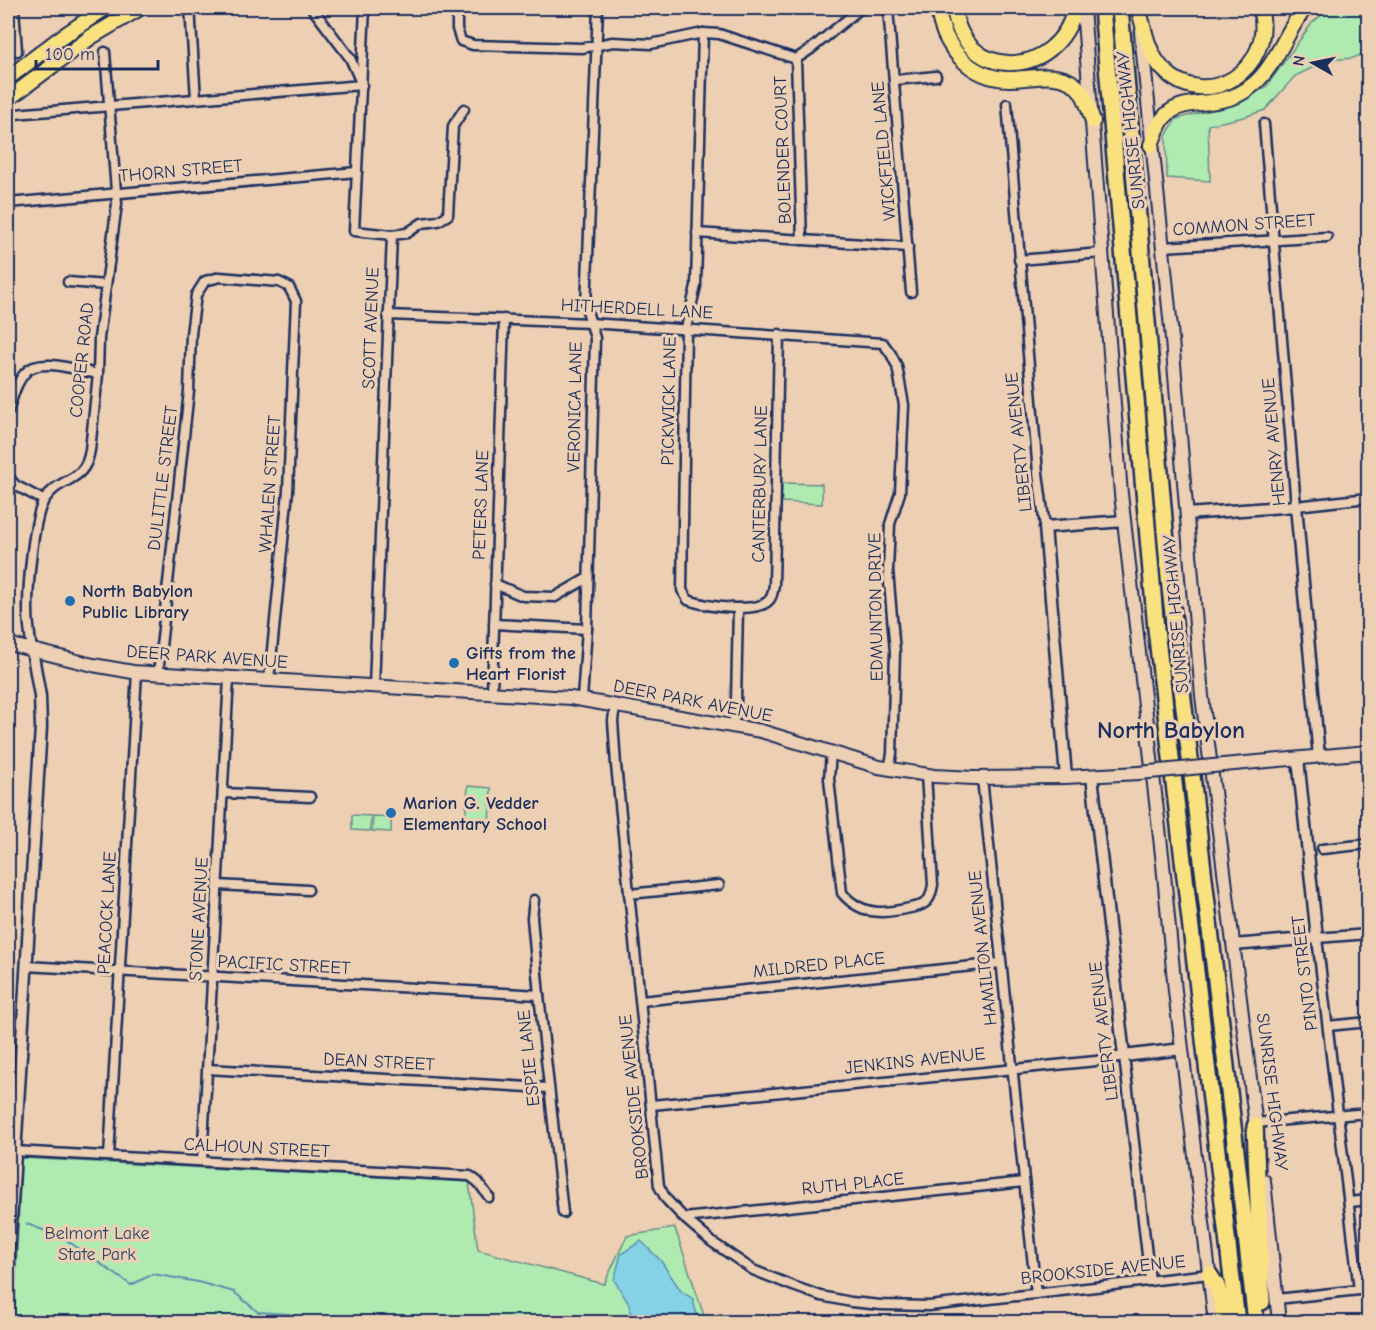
<svg xmlns="http://www.w3.org/2000/svg" width="1376" height="1330" font-family="'Comic Neue',sans-serif">
<style>
.green{fill:#afebb1;stroke:#658d88;stroke-width:1.5}
.water{fill:#85d1e5;stroke:#5b90af;stroke-width:1.5}
.lines{fill:none;stroke-linecap:round;stroke-linejoin:round}
.stream{stroke:#5b90af;stroke-width:2}
.minor-casing{stroke:#1b2f5e;stroke-width:13}
.tertiary-casing{stroke:#1b2f5e;stroke-width:15}
.secondary-casing{stroke:#1b2f5e;stroke-width:16}
.primary-casing{stroke:#1b2f5e;stroke-width:18}
.motorway-casing{stroke:#1b2f5e;stroke-width:20}
.minor{stroke:#edcfb3;stroke-width:8}
.tertiary{stroke:#edcfb3;stroke-width:10}
.secondary{stroke:#edcfb3;stroke-width:12}
.primary{stroke:#fae180;stroke-width:14}
.motorway{stroke:#fae180;stroke-width:15}
.secondary-bridge-casing{stroke:#1b2f5e;stroke-width:16;stroke-linecap:butt}
.secondary-bridge{stroke:#edcfb3;stroke-width:12}
.poi-dot{fill:#1f6fb2;stroke:#edcfb3;stroke-width:2}
.labels{text-anchor:middle;dominant-baseline:central;stroke-width:6;stroke-linejoin:round;paint-order:stroke}
.street-label{font-size:18px;fill:#1b2f5e;stroke:#edcfb3}
.poi-label{font-size:18px;font-weight:bold;fill:#1b2f5e;stroke:#edcfb3;text-anchor:start}
.park-label{font-size:18px;fill:#2a4266;stroke:#edcfb3}
.district-label{font-size:24px;font-weight:bold;fill:#1b2f5e;stroke:#edcfb3}
</style>
<rect width="100%" height="100%" fill="#edcfb3"/>
<filter id="ink" filterUnits="userSpaceOnUse"><feTurbulence type="fractalNoise" baseFrequency=".0167" numOctaves="2"/><feDisplacementMap in="SourceGraphic" scale="12" xChannelSelector="R" yChannelSelector="G"/><feConvolveMatrix kernelMatrix="1 2 1 2 8 2 1 2 1" color-interpolation-filters="sRGB"/></filter>
<g filter="url(#ink)">
<g class="green">
<path d="M1329 9 1368 10V52L1353 58 1329 60 1295 76 1265 110 1244 117 1208 125 1210 181 1167 178 1166 136 1176 119 1238 103 1266 87 1312 23Z"/>
<path d="M782 483 822 484V504L781 502Z"/>
<path d="M468 786 491 788 489 825 465 823Z"/>
<path d="M352 815 371 816 370 831 352 830Z"/>
<path d="M373 816 391 817V832L372 831Z"/>
<path d="M21 1158 469 1182 478 1250 604 1284 627 1236 675 1228 706 1322H14Z"/>
</g>
<path class="water" d="M641 1241 661 1261 681 1291 693 1299 698 1321 696 1322H632L629 1304 614 1280 621 1254Z"/>
<g class="lines">
<path class="stream" d="M27 1224 62 1237 131 1285 153 1274 198 1282 234 1292 258 1312 289 1314 306 1322"/>
<g class="minor-casing">
<g id="minor">
<path d="M14 8 17 51"/>
<path d="M190 8 196 98"/>
<path d="M365 8 354 231 392 235 407 233 422 223 438 221 448 215 453 126 464 109"/>
<path d="M457 8V29L461 41 473 45 582 48 613 42 651 44 703 33 719 34 796 59 811 49 861 8"/>
<path d="M888 8 911 292"/>
<path d="M703 33 696 286 686 328 682 590 688 600C705 606 758 615 770 599 773 595 773 589 774 585L779 334"/>
<path d="M796 59 802 240"/>
<path d="M895 80 936 76"/>
<path d="M1367 90 1368 93"/>
<path d="M1007 104 1038 473 1045 527"/>
<path d="M15 114 362 85 350 58 312 8"/>
<path d="M1264 124 1296 506 1368 498"/>
<path d="M8 203 357 172"/>
<path d="M697 233 908 247"/>
<path d="M1163 247 1327 237"/>
<path d="M1019 260 1101 253"/>
<path d="M68 282 106 285"/>
<path d="M388 315 590 323 883 343 891 354 897 366 904 405 900 493 890 524 888 570 895 652 892 754 889 769"/>
<path d="M8 412C12 399 16 383 25 373 39 356 79 371 98 374"/>
<path d="M8 476 15 485 43 500"/>
<path d="M495 584 523 596 555 597 588 578"/>
<path d="M494 624 587 629"/>
<path d="M32 650C30 637 28 622 28 609 28 586 33 515 45 499 60 476 85 484 90 450L98 374 99 338 117 204 105 52"/>
<path d="M158 674 189 391 191 334 196 295 205 281 220 277 279 282 289 287 296 301 288 491 269 680"/>
<path d="M374 686 392 235"/>
<path d="M492 692 504 319"/>
<path d="M582 699 587 629 595 338 586 307 598 8"/>
<path d="M615 705 613 721 616 765 659 1186 666 1199 684 1218 712 1242 753 1270 793 1286 821 1296 851 1302 881 1305 929 1306 1209 1274"/>
<path d="M733 726 736 702 738 608"/>
<path d="M831 752 829 779 842 893C864 919 890 913 919 906 930 902 931 895 933 885L926 775"/>
<path d="M982 778 1036 1294"/>
<path d="M223 793 310 797"/>
<path d="M1322 849 1368 844"/>
<path d="M218 885 308 890"/>
<path d="M629 894 719 885"/>
<path d="M534 900 532 918 539 995 563 1213"/>
<path d="M26 966 539 995"/>
<path d="M641 1001 1001 963"/>
<path d="M1328 1026 1368 1022"/>
<path d="M207 1069 548 1088"/>
<path d="M652 1105 1096 1061 1124 1056 1150 1281"/>
<path d="M1255 1123 1368 1113"/>
<path d="M14 1151 470 1176 478 1182 489 1197"/>
<path d="M109 1156 137 672"/>
<path d="M202 1161 229 678"/>
<path d="M1350 1202 1368 1200"/>
<path d="M684 1218 1024 1182"/>
<path d="M1359 1290 1317 938 1368 934"/>
<path d="M1277 1299 1368 1289"/>
</g>
</g>
<g class="tertiary-casing">
<g id="tertiary">
<path d="M1187 514 1296 506 1319 757"/>
<path d="M1092 776 1124 1056 1182 1049"/>
<path d="M1066 777 1045 527 1124 521"/>
<path d="M1233 945 1317 938 1298 759"/>
<path d="M8 1269 41 727 40 696 32 650"/>
</g>
</g>
<g class="secondary-casing">
<g id="secondary">
<path d="M1083 8 1121 494 1163 864 1175 991 1215 1322"/>
<path d="M1141 33 1171 328 1202 696 1257 1134"/>
<path d="M8 644 93 665 133 672 571 698 761 731 879 767 934 776 974 778 1066 777 1139 773"/>
<path d="M1223 765 1368 752"/>
<path d="M1264 1181 1279 1322"/>
</g>
</g>
<g class="primary-casing">
<g id="primary">
<path d="M938 8C942 45 969 79 1010 79 1031 79 1056 71 1074 84 1086 93 1088 108 1093 121"/>
<path d="M954 8C963 83 1058 80 1075 8"/>
<path d="M1140 14C1145 33 1149 55 1163 69 1205 114 1277 69 1260 8"/>
<path d="M8 78 59 39 105 8"/>
<path d="M8 99 91 37 140 8"/>
<path d="M1151 145C1154 137 1157 128 1162 120 1176 100 1201 105 1221 100 1233 98 1245 92 1254 84 1277 64 1286 31 1305 8"/>
</g>
</g>
<g class="motorway-casing">
<g id="motorway">
<path d="M1102 8 1156 629 1237 1322"/>
<path d="M1120 8 1170 588 1256 1322"/>
<path d="M1255 1126 1262 1302"/>
<path d="M1209 1274 1217 1286 1226 1322"/>
</g>
</g>
<use href="#minor" class="minor"/>
<use href="#tertiary" class="tertiary"/>
<use href="#secondary" class="secondary"/>
<use href="#primary" class="primary"/>
<use href="#motorway" class="motorway"/>
<g class="secondary-bridge-casing">
<path id="secondary-bridge" d="M1139 773 1223 765"/>
</g>
<use href="#secondary-bridge" class="secondary-bridge"/>
</g>
</g>
<g class="poi-dot">
<circle cx="70" cy="601" r="6"/>
<circle cx="454" cy="663" r="6"/>
<circle cx="391" cy="813" r="6"/>
</g>
<g class="labels">
<g class="street-label">
<text transform="translate(1131 130) rotate(-96)">SUNRISE HIGHWAY</text>
<text transform="translate(783 150) rotate(-92)">BOLENDER COURT</text>
<text transform="translate(884 151) rotate(-95)">WICKFIELD LANE</text>
<text transform="translate(181 171) rotate(-5)">THORN STREET</text>
<text transform="translate(1244 225) rotate(-4)">COMMON STREET</text>
<text transform="translate(637 309) rotate(3)">HITHERDELL LANE</text>
<text transform="translate(371 328) rotate(-88)">SCOTT AVENUE</text>
<text transform="translate(82 360) rotate(-84)">COOPER ROAD</text>
<text transform="translate(669 401) rotate(-89)">PICKWICK LANE</text>
<text transform="translate(575 407) rotate(-89)">VERONICA LANE</text>
<text transform="translate(1019 442) rotate(-96)">LIBERTY AVENUE</text>
<text transform="translate(1274 442) rotate(-95)">HENRY AVENUE</text>
<text transform="translate(163 478) rotate(-83)">DULITTLE STREET</text>
<text transform="translate(270 484) rotate(-86)">WHALEN STREET</text>
<text transform="translate(760 484) rotate(-89)">CANTERBURY LANE</text>
<text transform="translate(481 505) rotate(-88)">PETERS LANE</text>
<text transform="translate(876 607) rotate(-91)">EDMUNTON DRIVE</text>
<text transform="translate(1176 614) rotate(-95)">SUNRISE HIGHWAY</text>
<text transform="translate(207 657) rotate(4)">DEER PARK AVENUE</text>
<text transform="translate(693 701) rotate(11)">DEER PARK AVENUE</text>
<text transform="translate(107 913) rotate(-87)">PEACOCK LANE</text>
<text transform="translate(199 919) rotate(-87)">STONE AVENUE</text>
<text transform="translate(983 948) rotate(-96)">HAMILTON AVENUE</text>
<text transform="translate(284 965) rotate(3)">PACIFIC STREET</text>
<text transform="translate(819 965) rotate(-6)">MILDRED PLACE</text>
<text transform="translate(1305 973) rotate(-97)">PINTO STREET</text>
<text transform="translate(1104 1031) rotate(-97)">LIBERTY AVENUE</text>
<text transform="translate(529 1058) rotate(-96)">ESPIE LANE</text>
<text transform="translate(915 1061) rotate(-6)">JENKINS AVENUE</text>
<text transform="translate(379 1062) rotate(3)">DEAN STREET</text>
<text transform="translate(1272 1092) rotate(83)">SUNRISE HIGHWAY</text>
<text transform="translate(634 1097) rotate(-96)">BROOKSIDE AVENUE</text>
<text transform="translate(257 1148) rotate(3)">CALHOUN STREET</text>
<text transform="translate(853 1184) rotate(-6)">RUTH PLACE</text>
<text transform="translate(1103 1270) rotate(-6)">BROOKSIDE AVENUE</text>
</g>
<g class="poi-label">
<text x="82" y="591">North Babylon<tspan x="82" dy="21">Public Library</tspan></text>
<text x="466" y="653">Gifts from the<tspan x="466" dy="21">Heart Florist</tspan></text>
<text x="403" y="803">Marion G. Vedder<tspan x="403" dy="21">Elementary School</tspan></text>
</g>
<g class="park-label">
<text x="97" y="1233">Belmont Lake<tspan x="97" dy="21">State Park</tspan></text>
</g>
<g class="district-label">
<text x="1171" y="730">North Babylon</text>
</g>
</g>
<rect width="1376" height="1330" fill="none" stroke="#edcfb3" stroke-width="30"/>
<rect x="15" y="15" width="1346" height="1300" fill="none" stroke="#1b2f5e" stroke-width="2" filter="url(#ink)"/>
<g transform="translate(1313 63) rotate(279)" stroke="#edcfb3" stroke-width="4.5" paint-order="stroke">
<path d="M0-4.5L10 22L0 15L-10 22Z" fill="#1b2f5e"/>
<text y="-9" font-size="16" font-weight="bold" text-anchor="middle" fill="#1b2f5e">N</text>
</g>
<path d="M36 60v9h122v-9" fill="none" stroke="#1b2f5e" stroke-width="3"/>
<text x="45" y="60" font-size="18" fill="#1b2f5e" stroke="#edcfb3" stroke-width="4.5" paint-order="stroke">100 m</text>
</svg>
